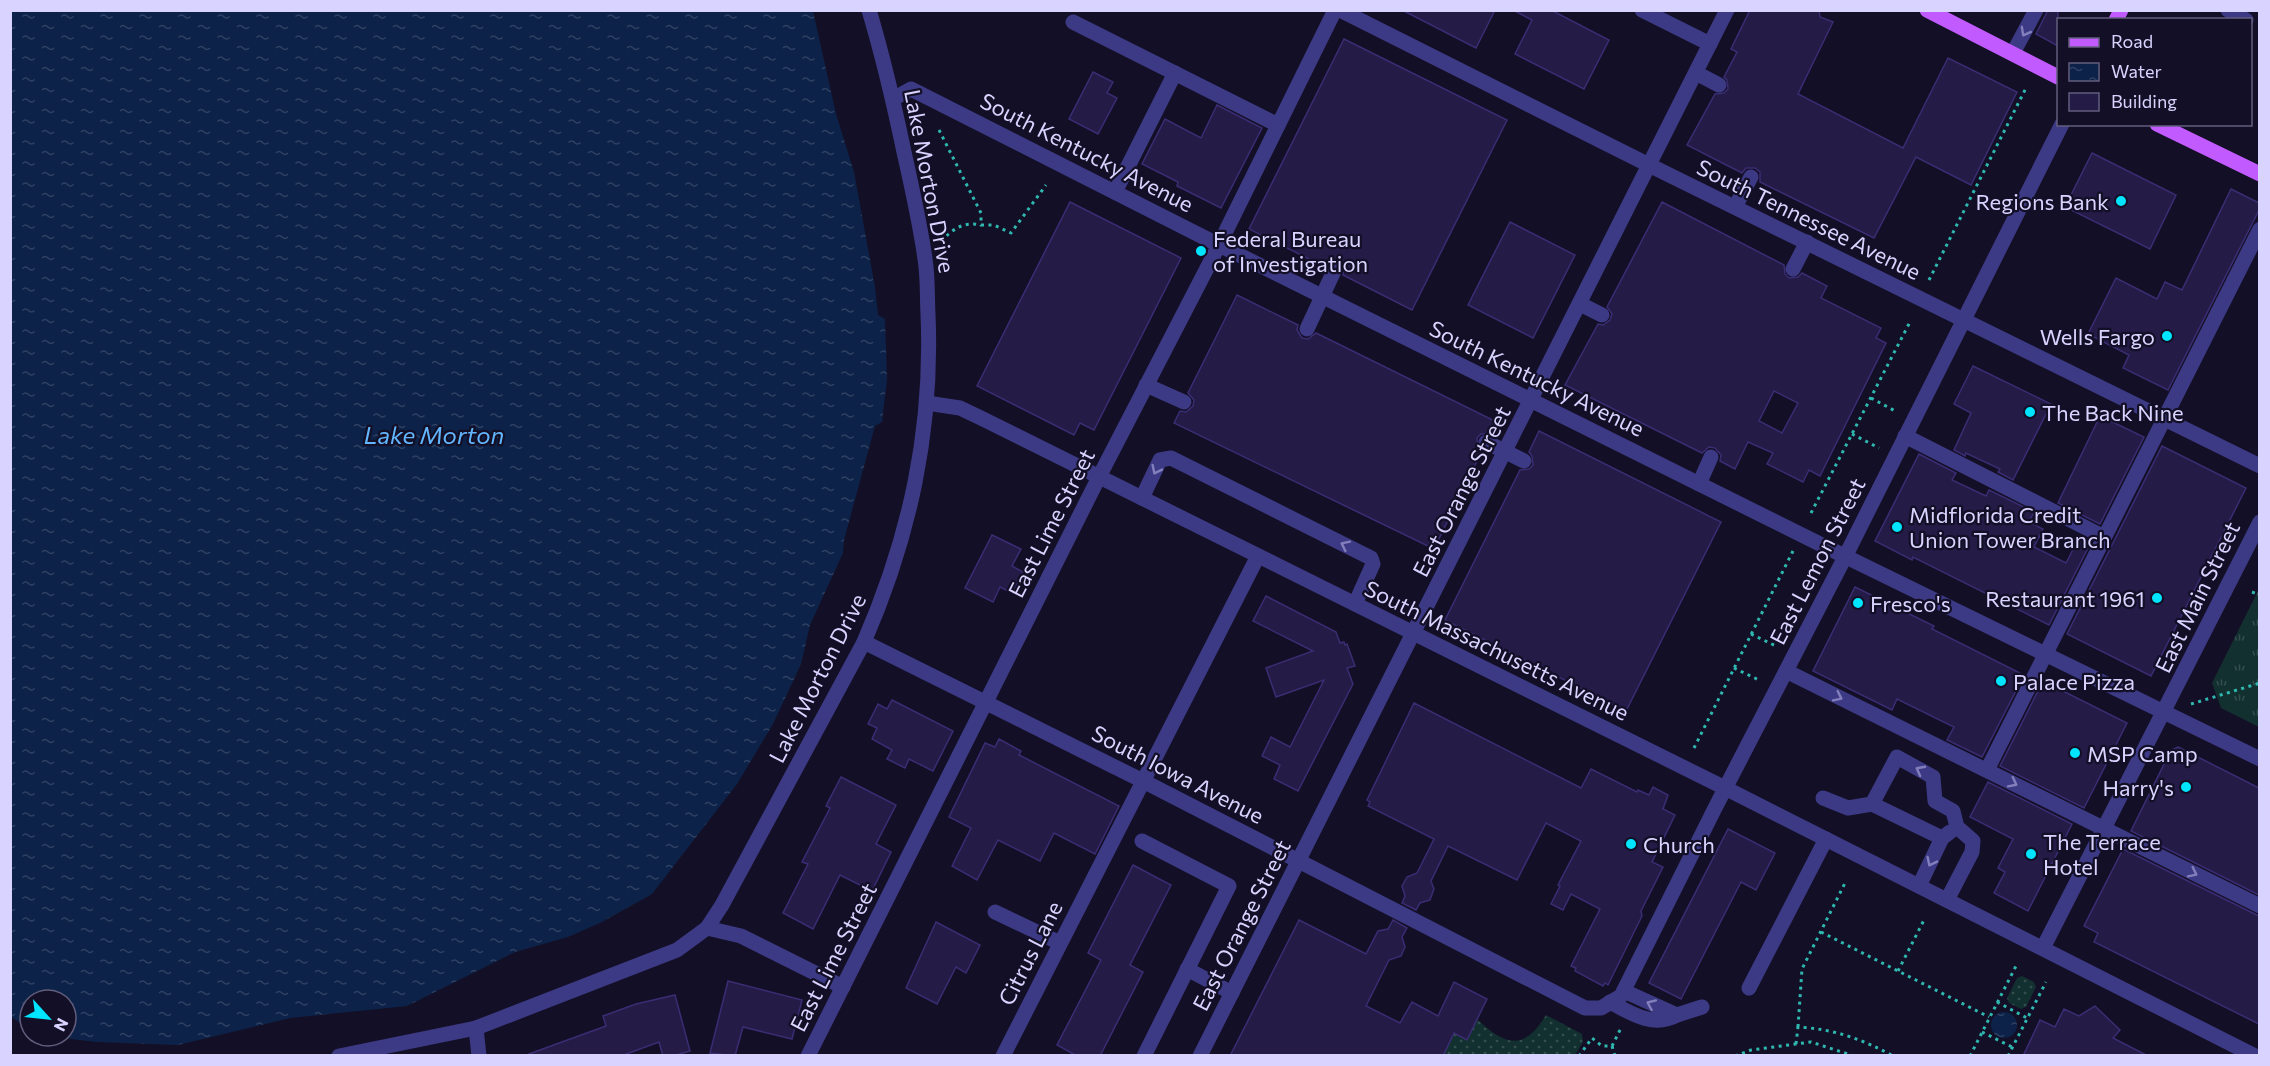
<svg xmlns="http://www.w3.org/2000/svg" width="2270" height="1066" font-family="Commissioner,sans-serif">
<style>
.grass{fill:url(#grass-dots)}
.park{fill:url(#park-tufts)}
.water{fill:url(#water-ripples)}
.building{fill:#241b47;stroke:#3b2d73;stroke-width:1.5;fill-rule:evenodd}
.lines{fill:none;stroke-linecap:round;stroke-linejoin:round}
.path{stroke:#2fb8b0;stroke-width:3;stroke-dasharray:3 4.5;stroke-linecap:butt}
.minor{stroke:#3d3a85;stroke-width:15}
.major{stroke:#c25bff;stroke-width:15}
.minor-bridge{stroke:#3d3a85;stroke-width:15}
.oneway{stroke:#837fbc}
.poi-dot{fill:#00e5ff;stroke:#130f26;stroke-width:2}
.labels{text-anchor:middle;dominant-baseline:central;stroke-width:4.5;stroke-linejoin:round;paint-order:stroke}
.street-label{font-size:22px;fill:#d9d4ff;stroke:#130f26}
.poi-label{font-size:22px;fill:#d9d4ff;stroke:#130f26;text-anchor:start}
.water-label{font-size:24px;font-style:italic;fill:#62b6ff;stroke:#130f26}
</style>
<defs>
<pattern id="grass-dots" width="8" height="8" patternUnits="userSpaceOnUse" patternTransform="scale(1.5)"><rect width="8" height="8" fill="#12302f"/><path d="M2 2h.1M6 6h.1" fill="none" stroke="#344d4e" stroke-width="1.8" stroke-linecap="round"/></pattern>
<pattern id="park-tufts" width="24" height="20" patternUnits="userSpaceOnUse" patternTransform="scale(1.5)"><rect width="24" height="20" fill="#12302f"/><path d="M3 7l-1-3M5 7V3M7 7l1-3M15 17l-1-3M17 17v-4M19 17l1-3" fill="none" stroke="#344d4e"/></pattern>
<pattern id="water-ripples" width="26" height="14" patternUnits="userSpaceOnUse" patternTransform="scale(1.5)"><rect width="26" height="14" fill="#0c2248"/><path d="M2 4q2-2 4 0t4 0M15 11q2-2 4 0t4 0" fill="none" stroke="#2f4163"/></pattern>
</defs>
<rect width="100%" height="100%" fill="#130f26"/>
<g class="grass">
<path d="M2022 976 2034 982 2036 987 2026 1007 2021 1009 2009 1003 2007 998 2017 978Z"/>
<path d="M1546 1015 1582 1034 1583 1042 1575 1055 1443 1056 1454 1033 1467 1040 1477 1019C1504 1045 1524 1052 1546 1015Z"/>
</g>
<path class="park" d="M2259 589V727L2221 708 2212 683Z"/>
<g class="water">
<path d="M10 11H813L836 114 854 172 875 287 878 315 885 319 887 379 882 422 875 426 844 540 843 553 810 625 801 664 773 724 737 784 652 894 602 922 568 937 515 952 407 1006 290 1018 178 1045 96 1042 48 1036H66V1000H30V1029L11 1017Z"/>
<circle cx="2004" cy="1025" r="13"/>
</g>
<g class="building">
<path d="M1402 10H1495L1476 48Z"/>
<path d="M1513 10H1551L1609 40 1584 89 1515 54 1532 20Z"/>
<path d="M1750 10H1819L1820 17 1833 22 1798 94 1903 148 1948 58 2017 92 1971 185 1916 157 1874 238 1760 182V172L1755 168H1746L1742 173 1687 145 1715 94 1724 93 1728 89 1727 80 1724 77 1737 52 1731 49Z"/>
<path d="M2048 10H2058V46L2036 34Z"/>
<path d="M1344 39 1507 120 1412 310 1343 275 1344 270 1339 262 1333 261 1325 267 1249 229Z"/>
<path d="M1093 72 1113 82 1107 93 1117 98 1098 134 1069 119Z"/>
<path d="M1217 105 1262 128 1221 208 1177 186 1178 182 1142 164 1165 119 1201 138Z"/>
<path d="M2092 153 2176 195 2150 249 2065 207Z"/>
<path d="M2231 189 2259 203V210L2168 390 2123 368 2129 355 2088 334 2116 278 2157 299 2165 282 2182 290Z"/>
<path d="M1070 202 1181 258 1094 430 1080 423 1074 435 977 386Z"/>
<path d="M1662 202 1784 265 1785 274 1789 278 1798 277 1802 273 1827 286 1821 298 1881 328 1876 338 1886 343 1820 476 1809 470 1803 482 1767 464 1773 453 1748 442 1735 469 1720 461 1721 455 1715 448 1709 447 1702 453 1565 385 1598 324 1603 325 1610 320 1612 314 1607 307ZM1774 391 1798 403 1782 433 1759 421Z"/>
<path d="M1510 222 1575 255 1533 338 1468 305Z"/>
<path d="M1237 295 1298 325 1297 330 1302 338 1308 339 1316 333 1497 422 1491 433 1481 434 1477 438 1478 447 1482 451 1434 549 1174 423 1180 411 1186 412 1193 406 1194 400 1188 393Z"/>
<path d="M1973 366 2051 404 2013 480 1998 472 2000 469 1966 453 1965 456 1954 450 1971 413 1954 404Z"/>
<path d="M2100 416 2144 437 2100 524 2058 503Z"/>
<path d="M1539 431 1721 522 1626 711 1445 620 1520 470 1529 469 1533 465 1532 456 1529 452Z"/>
<path d="M2162 446 2246 488 2151 676 2067 634Z"/>
<path d="M1919 454 1956 473 1952 480 1986 496 1989 490 2034 512 2029 522 2043 529 2034 547 2066 563 2080 536 2091 542 2049 625 1913 557 1912 560 1875 541Z"/>
<path d="M992 535 1021 549 1012 566 1023 572 1012 593 1000 587 993 602 965 588Z"/>
<path d="M1855 587 1934 626 1932 629 2024 675 1982 757 1947 740 1954 727 1897 699 1892 710 1813 671Z"/>
<path d="M1266 596 1336 632 1340 643 1344 642 1345 645 1347 644 1355 666 1347 668 1353 684 1298 791 1274 779 1280 765 1262 756 1271 737 1290 747 1324 680 1276 697 1266 668 1313 651 1253 621Z"/>
<path d="M2043 681 2127 723 2084 808 2000 766Z"/>
<path d="M892 700 953 731 933 771 909 759 905 768 887 759 892 750 872 739 877 728 868 724 878 704 887 709Z"/>
<path d="M1414 703 1581 788 1591 769 1637 792 1638 790 1649 795 1653 787 1668 795 1663 809 1675 815 1652 862 1663 867 1641 911 1642 916 1608 985 1605 983 1603 986 1575 971 1576 968 1571 966 1600 909 1571 894 1563 910 1551 904 1560 886 1558 885 1581 841 1546 823 1517 880 1448 846 1431 881 1434 889 1430 900 1420 903 1416 910 1402 903 1405 896 1402 886 1407 877 1417 873 1434 839 1368 806 1370 802 1367 800Z"/>
<path d="M999 739 1021 751 1019 755 1119 806 1095 854 1054 833 1040 861 998 840 977 880 952 866 971 828 949 817 985 743 995 747Z"/>
<path d="M2178 747 2259 788V895L2131 831 2171 750Z"/>
<path d="M841 777 896 805 876 844 891 852 872 891 840 875 813 929 783 913 808 864 802 862 830 808 826 806Z"/>
<path d="M1988 782 2072 824 2028 911 1994 893 2005 872 1998 868 2013 839 1970 817Z"/>
<path d="M1728 829 1775 853 1756 890 1741 882 1681 999 1649 983Z"/>
<path d="M2123 849 2259 916V1024L2094 942 2098 933 2084 926Z"/>
<path d="M1133 865 1171 885 1130 965 1143 972 1100 1056H1077L1057 1045 1101 960 1088 953Z"/>
<path d="M1299 920 1366 954 1378 931 1388 929 1393 920 1407 928 1402 937 1405 947 1401 956 1389 960 1366 1006 1400 1023 1412 1002 1438 1016 1454 982 1487 999 1467 1040 1454 1033 1443 1056H1230Z"/>
<path d="M936 922 980 945 966 973 956 967 937 1004 906 988Z"/>
<path d="M728 981 802 1000 792 1039 743 1027 735 1056 710 1053Z"/>
<path d="M675 995 690 1051 673 1056H663L659 1042 621 1056H530L529 1054 606 1026 603 1016 636 1004Z"/>
<path d="M2095 1006 2120 1030 2113 1038 2148 1056H2023L2040 1020 2055 1027 2064 1009 2079 1016Z"/>
</g>
<g class="lines">
<g class="path">
<path d="M939 130 981 213V225H994L1011 233 1046 185"/>
<path d="M941 241C953 229 964 221 981 225"/>
<path d="M1929 280 2026 88"/>
<path d="M1871 398 1897 412"/>
<path d="M1852 434 1879 448"/>
<path d="M1811 513 1911 320"/>
<path d="M2252 592 2260 595"/>
<path d="M1751 634 1778 647"/>
<path d="M2260 642V668"/>
<path d="M1734 668 1761 681"/>
<path d="M2191 704 2260 683"/>
<path d="M1694 748 1793 551"/>
<path d="M1821 932 1989 1017"/>
<path d="M1898 971 1924 920"/>
<path d="M1997 1002 2027 1018"/>
<path d="M1798 1027 1802 969 1846 881"/>
<path d="M1982 1032 2012 1047"/>
<path d="M1796 1044 1798 1027C1834 1029 1862 1039 1893 1056"/>
<path d="M1612 1046 1615 1056"/>
<path d="M1579 1056 1592 1038 1602 1046H1612L1622 1026"/>
<path d="M1735 1056 1751 1050 1811 1042 1854 1056"/>
<path d="M1970 1056 2016 966"/>
<path d="M2008 1056 2046 982"/>
</g>
<g class="minor">
<path d="M1340 10 1649 165 2260 466"/>
<path d="M1642 10 1710 44"/>
<path d="M2228 10 2246 20"/>
<path d="M1073 22 1278 125"/>
<path d="M2013 53 2036 10"/>
<path d="M1696 73 1719 85"/>
<path d="M893 99 911 89 1219 245 1828 548 2260 759"/>
<path d="M1115 192 1175 73"/>
<path d="M1735 207 1751 177"/>
<path d="M1793 269 1807 242"/>
<path d="M1580 304 1602 315"/>
<path d="M1146 385 1184 402"/>
<path d="M927 403 960 408 983 419 1725 788 2255 1056"/>
<path d="M1905 436 2104 537"/>
<path d="M1699 484 1711 457"/>
<path d="M1142 498 1160 460 1171 458 1371 558 1373 564 1355 604"/>
<path d="M864 642 1143 781 1585 1008H1601L1621 996 1715 808 1845 557 2062 124"/>
<path d="M1786 671 2260 906"/>
<path d="M1987 770 2260 229"/>
<path d="M1823 798 1848 808 1872 804"/>
<path d="M1942 838 1872 804 1897 757 1933 777 1935 801 1953 811 1957 827 1973 841 1972 852 1947 900"/>
<path d="M1142 841 1229 886 1144 1056"/>
<path d="M1919 886 1942 838 1950 832"/>
<path d="M995 912 1060 943"/>
<path d="M707 928 741 936 843 987"/>
<path d="M2043 948 2260 522"/>
<path d="M1187 969 1232 993"/>
<path d="M1749 988 1826 839"/>
<path d="M1610 1002C1632 1014 1654 1028 1677 1015L1624 991"/>
<path d="M1677 1015 1702 1007"/>
<path d="M476 1028 479 1056"/>
<path d="M339 1056 476 1028 677 950 707 928 722 905 864 642C910 536 933 430 928 314 927 296 928 277 925 259 920 223 912 188 904 152 894 104 883 57 869 10"/>
<path d="M808 1056 1099 477 1219 245 1335 10"/>
<path d="M1003 1056 1258 556"/>
<path d="M1200 1056 1727 10"/>
</g>
<g class="major">
<path d="M1927 10 2058 77"/>
<path d="M2116 20 2121 10"/>
<path d="M2157 124 2260 174"/>
</g>
<g class="minor-bridge">
<path d="M1307 329 1334 271"/>
<path d="M1486 442 1524 461"/>
</g>
</g>
<defs><path id="oneway-chevron" d="M-2-3.5L2.5 0L-2 3.5" fill="none" stroke-width="1.6" stroke-linecap="round" stroke-linejoin="round" transform="scale(1.5)"/></defs>
<g class="oneway">
<use href="#oneway-chevron" transform="translate(2025 32) rotate(119)"/>
<use href="#oneway-chevron" transform="translate(1156 470) rotate(116)"/>
<use href="#oneway-chevron" transform="translate(1345 545) rotate(-154)"/>
<use href="#oneway-chevron" transform="translate(1838 697) rotate(26)"/>
<use href="#oneway-chevron" transform="translate(1920 770) rotate(-152)"/>
<use href="#oneway-chevron" transform="translate(2013 783) rotate(27)"/>
<use href="#oneway-chevron" transform="translate(1931 862) rotate(116)"/>
<use href="#oneway-chevron" transform="translate(2193 873) rotate(26)"/>
<use href="#oneway-chevron" transform="translate(1651 1004) rotate(-156)"/>
</g>
<g class="poi-dot">
<circle cx="2121" cy="201" r="6"/>
<circle cx="1201" cy="251" r="6"/>
<circle cx="2167" cy="336" r="6"/>
<circle cx="2030" cy="412" r="6"/>
<circle cx="1897" cy="527" r="6"/>
<circle cx="2157" cy="598" r="6"/>
<circle cx="1858" cy="603" r="6"/>
<circle cx="2001" cy="681" r="6"/>
<circle cx="2075" cy="753" r="6"/>
<circle cx="2186" cy="787" r="6"/>
<circle cx="1631" cy="844" r="6"/>
<circle cx="2031" cy="854" r="6"/>
</g>
<g class="labels">
<g class="street-label">
<text transform="translate(1087 152) rotate(27)">South Kentucky Avenue</text>
<text transform="translate(930 181) rotate(79)">Lake Morton Drive</text>
<text transform="translate(1809 219) rotate(26)">South Tennessee Avenue</text>
<text transform="translate(1537 378) rotate(26)">South Kentucky Avenue</text>
<text transform="translate(1461 491) rotate(-63)">East Orange Street</text>
<text transform="translate(1051 523) rotate(-63)">East Lime Street</text>
<text transform="translate(1817 561) rotate(-63)">East Lemon Street</text>
<text transform="translate(2197 597) rotate(-64)">East Main Street</text>
<text transform="translate(1497 650) rotate(26)">South Massachusetts Avenue</text>
<text transform="translate(817 678) rotate(-63)">Lake Morton Drive</text>
<text transform="translate(1178 774) rotate(27)">South Iowa Avenue</text>
<text transform="translate(1241 925) rotate(-63)">East Orange Street</text>
<text transform="translate(1030 953) rotate(-63)">Citrus Lane</text>
<text transform="translate(833 957) rotate(-63)">East Lime Street</text>
</g>
<g class="poi-label">
<text x="2109" y="201" text-anchor="end">Regions Bank</text>
<text x="1213" y="238">Federal Bureau<tspan x="1213" dy="25">of Investigation</tspan></text>
<text x="2155" y="336" text-anchor="end">Wells Fargo</text>
<text x="2042" y="412">The Back Nine</text>
<text x="1909" y="514">Midflorida Credit<tspan x="1909" dy="25">Union Tower Branch</tspan></text>
<text x="2145" y="598" text-anchor="end">Restaurant 1961</text>
<text x="1870" y="603">Fresco's</text>
<text x="2013" y="681">Palace Pizza</text>
<text x="2087" y="753">MSP Camp</text>
<text x="2174" y="787" text-anchor="end">Harry's</text>
<text x="2043" y="841">The Terrace<tspan x="2043" dy="25">Hotel</tspan></text>
<text x="1643" y="844">Church</text>
</g>
<g class="water-label">
<text x="434" y="434">Lake Morton</text>
</g>
</g>
<rect width="2270" height="1066" fill="none" stroke="#d9d4ff" stroke-width="24"/>
<rect x="2057" y="18" width="195" height="108" fill="#130f26" stroke="#625e7d" stroke-width="1.5"/>
<rect x="2069" y="38" width="30" height="9" fill="#c25bff" stroke="#625e7d" stroke-width="1.5"/>
<text x="2111" y="48" font-size="18" fill="#d9d4ff">Road</text>
<rect x="2069" y="63" width="30" height="18" fill="url(#water-ripples)" stroke="#625e7d" stroke-width="1.5"/>
<text x="2111" y="78" font-size="18" fill="#d9d4ff">Water</text>
<rect x="2069" y="93" width="30" height="18" fill="#241b47" stroke="#625e7d" stroke-width="1.5"/>
<text x="2111" y="108" font-size="18" fill="#d9d4ff">Building</text>
<g transform="translate(48 1018) rotate(117)"><circle r="28" fill="#130f26" stroke="#625e7d" stroke-width="1.5"/>
<path d="M0-4.5L10 22L0 15L-10 22Z" fill="#00e5ff"/>
<text y="-9" font-size="16" font-weight="bold" text-anchor="middle" fill="#d9d4ff">N</text>
</g>
</svg>
